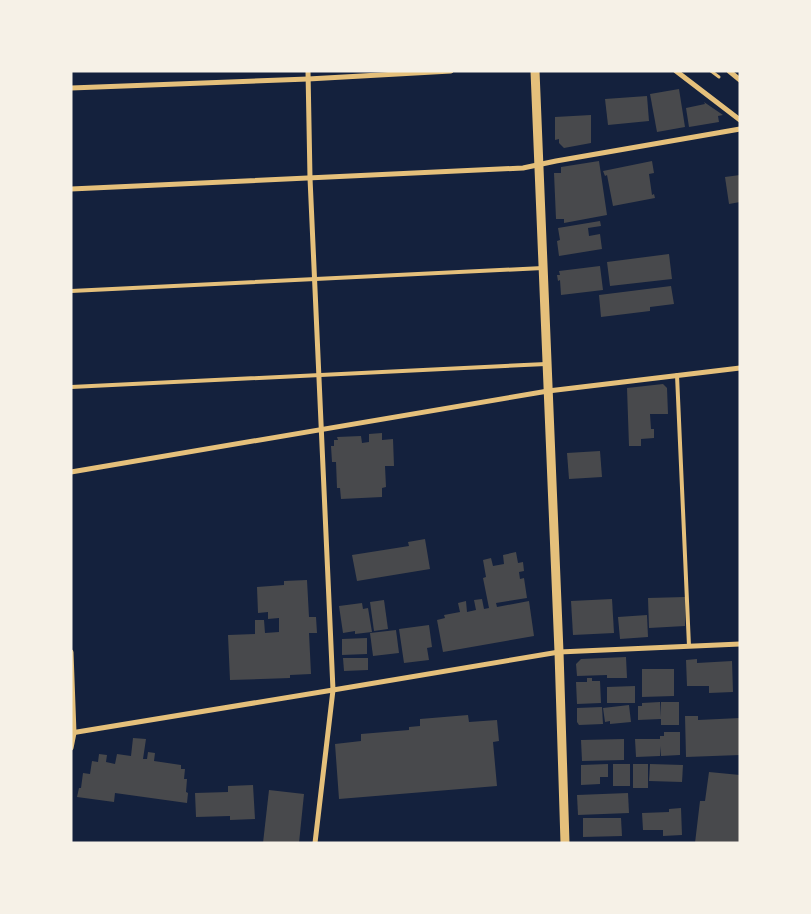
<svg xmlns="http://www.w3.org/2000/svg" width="811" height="914" font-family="'DM Sans',sans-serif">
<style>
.building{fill:#48494c}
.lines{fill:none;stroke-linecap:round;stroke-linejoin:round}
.path{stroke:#e5c07b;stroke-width:3}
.service{stroke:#e5c07b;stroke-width:4}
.minor{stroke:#e5c07b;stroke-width:5}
.tertiary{stroke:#e5c07b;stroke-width:9}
</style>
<rect width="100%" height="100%" fill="#14213d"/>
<g class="building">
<path d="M679 89 685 127 657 132 650 94Z"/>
<path d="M647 96 649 121 608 125 605 99Z"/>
<path d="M704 102 723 115 718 116 719 122 689 127 686 108 705 104Z"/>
<path d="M591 115V143L564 148 559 143V139L555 140V117Z"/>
<path d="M599 161 607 215 564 223V219H556L554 173H561V167Z"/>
<path d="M652 161 654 173 649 174 652 195 654 194 655 198 613 206 607 175 605 176 603 171Z"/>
<path d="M740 175V202L729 204 725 177Z"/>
<path d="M600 221 601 226 588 228 589 236 600 234 602 249 559 256 557 241 560 240 558 228Z"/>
<path d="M669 254 672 279 610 286 607 262Z"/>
<path d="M600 266 603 290 561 295 560 280 558 281 557 275H560L559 271Z"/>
<path d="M671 286 674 304 650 307V311L601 317 599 295Z"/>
<path d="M663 384 667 388 668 414H650L651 429H654V438L641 439V446H629L627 388Z"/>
<path d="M382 433V440L393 439 394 466H385L386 487 382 488V497L341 499 340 488H337L336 462H332L331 446H334V440H338L337 437 361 436 362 443 369 442V434Z"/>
<path d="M600 451 602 477 569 479 567 453Z"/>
<path d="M425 539 430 569 357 581 352 555 409 546 408 542Z"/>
<path d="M516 552 518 563 523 562 524 571 519 572 520 579 524 578 527 598 496 603 497 607 529 601 534 636 443 652 437 620 445 618 444 615 460 612 458 603 466 601 467 612 476 610 474 600 482 599 484 609 489 608 483 578 486 577 483 560 491 558 493 566 504 564 503 555Z"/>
<path d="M307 580 309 617H316L317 633H309L311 674 290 675V678L230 680 228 635 255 634V620H264L265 633 279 632V618L268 619V612L258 613 257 587 284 585V581Z"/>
<path d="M685 597V626L649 628 648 598Z"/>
<path d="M612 599 614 633 573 635 571 601Z"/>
<path d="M384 600 388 629 374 631 370 602Z"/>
<path d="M362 603 363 609 368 608 372 632 355 634V631L343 633 339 606Z"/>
<path d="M647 615 648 637 620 639 618 617Z"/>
<path d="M429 625 432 647 427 648 429 660 404 663 399 629Z"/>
<path d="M396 630 399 653 373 656 370 633Z"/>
<path d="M367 638V654L342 655V639Z"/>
<path d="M626 657 627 678H607V675L577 676 576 664 581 659Z"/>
<path d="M343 658H368V670L344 671Z"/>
<path d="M697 659V663L732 661 733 692 709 693V686H687L686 660Z"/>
<path d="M642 669H674V696L642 697Z"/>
<path d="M587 678H592V681H600L601 703 577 704 576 682H587Z"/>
<path d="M635 686V703H607V687Z"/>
<path d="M660 702 661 717V702H679V725H661V719L638 720V706H642V703Z"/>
<path d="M629 705 631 722 610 724V721L605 722 603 708Z"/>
<path d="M602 707 603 724 579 725 577 722V708Z"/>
<path d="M468 715 469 722 497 720 499 741 493 742 497 786 339 799 335 744 361 741V734L409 730V727L420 726V719Z"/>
<path d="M685 716H698V720L740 718V755L686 757Z"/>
<path d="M664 732H680V755L661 756 660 746V756L636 757 635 739H660V736H664Z"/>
<path d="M133 738 146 739 143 759H147L148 752 155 753 154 761 181 765V769H185L184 779H187L186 792 188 793 187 803 115 793 114 802 77 797 79 788H81L83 773 90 774 92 761 98 762 99 754 107 755 106 762 115 764 117 754 131 756Z"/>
<path d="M624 739V760L582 761 581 740Z"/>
<path d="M608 764V777H600V784L581 785V765Z"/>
<rect x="613" y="764" width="17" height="22"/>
<rect x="633" y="764" width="15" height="24"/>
<path d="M650 764 683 765 682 782 649 781Z"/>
<path d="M709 772 740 775V843H695L700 801H705Z"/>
<path d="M253 785 255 819 230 820V816L196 817 195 793 228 792V786Z"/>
<path d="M269 790 304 794 299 843H263Z"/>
<path d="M628 793 629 813 578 815 577 795Z"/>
<path d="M681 808 682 835 663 836V830H643L642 813 669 812V809Z"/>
<path d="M583 818H621L622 836 583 837Z"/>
</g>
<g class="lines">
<path class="path" d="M711 71 719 77"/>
<g class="service">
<path d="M71 291 543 268"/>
<path d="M677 375 689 646"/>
<path d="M71 387 546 364"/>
</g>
<g class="minor">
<path d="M308 71 310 178 333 690 315 843"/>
<path d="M676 71 740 120"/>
<path d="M729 71 740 80"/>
<path d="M71 88 308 79 451 71"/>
<path d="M71 189 523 168 556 161 740 129"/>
<path d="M71 472 548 391 740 368"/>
<path d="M71 652 74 733 71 748"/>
<path d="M71 733 333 690 559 652 740 644"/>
</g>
<path class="tertiary" d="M535 71 559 652 565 843"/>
</g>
<rect width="811" height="914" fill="none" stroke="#f6f1e7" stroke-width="145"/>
</svg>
